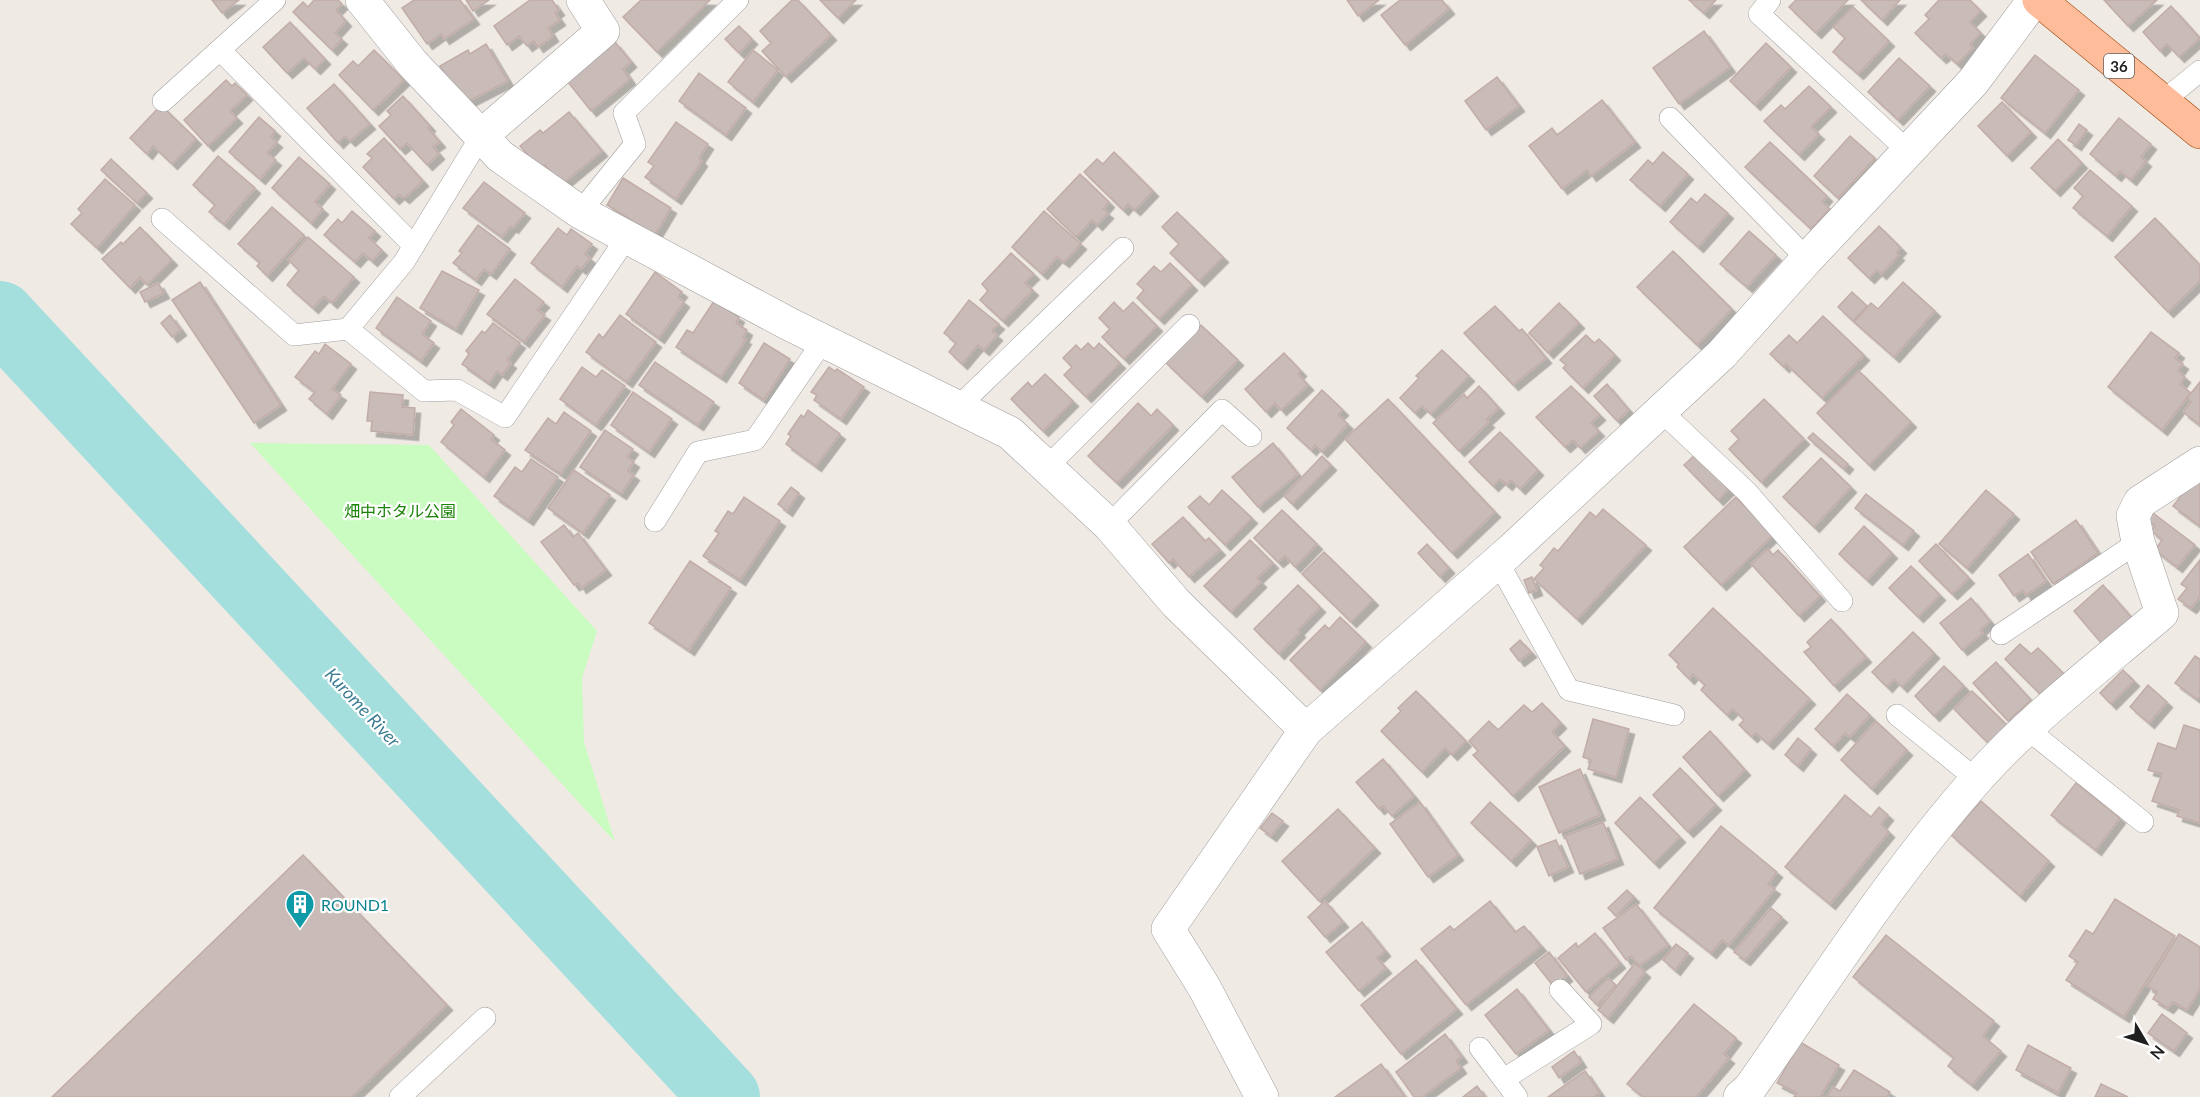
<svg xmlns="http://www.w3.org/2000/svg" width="2200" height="1097" font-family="Lato,'Noto Sans JP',sans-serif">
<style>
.park{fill:#cafbc1}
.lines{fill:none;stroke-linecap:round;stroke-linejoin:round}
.river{stroke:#a4dfde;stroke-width:70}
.building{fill:#c8bbb8;stroke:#c2aca7;stroke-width:1.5;filter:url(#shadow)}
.service-casing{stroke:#a0a0a0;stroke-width:22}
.minor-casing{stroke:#a0a0a0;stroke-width:34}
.primary-casing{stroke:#9a4200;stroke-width:34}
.service{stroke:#fff;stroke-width:21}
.minor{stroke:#fff;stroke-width:33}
.primary{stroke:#ffbc9b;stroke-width:33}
.labels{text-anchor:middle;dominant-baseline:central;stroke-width:4.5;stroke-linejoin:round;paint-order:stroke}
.shield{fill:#fff;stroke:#626262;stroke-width:1.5}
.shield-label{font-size:15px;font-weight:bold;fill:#1f1f1f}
.park-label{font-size:16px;fill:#1b8208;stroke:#fff}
.culture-label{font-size:16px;fill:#0d838f;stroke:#fff;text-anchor:start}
.water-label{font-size:18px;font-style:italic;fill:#3d7c92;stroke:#fff}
</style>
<defs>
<filter id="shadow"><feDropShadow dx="5.5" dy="5.5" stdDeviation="0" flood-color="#0004"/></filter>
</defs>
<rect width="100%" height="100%" fill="#f0eae5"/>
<path class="park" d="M250 443 429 445 597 631 582 678 584 742 615 842Z"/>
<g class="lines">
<path class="river" d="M0 316 725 1097"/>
</g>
<g class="building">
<path d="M212 0H239L222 13Z"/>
<path d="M314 0H338L342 4 336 10 346 21 335 33 342 39 332 50 293 12 303 2 308 7Z"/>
<path d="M414 0H460L474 19 444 39 441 34 427 44 402 8Z"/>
<path d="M466 0H489L473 11Z"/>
<path d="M530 0H552L559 10 555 13 560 20 548 28 553 36 538 47 534 41 527 46 519 36 507 45 494 26Z"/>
<path d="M641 0H710L657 52 623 17Z"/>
<path d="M792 0H798L831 35 786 77 762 51 771 43 760 31Z"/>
<path d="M820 0H856L838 18Z"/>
<path d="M1347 0H1379L1358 16Z"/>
<path d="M1400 0H1442L1449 9 1405 45 1381 15Z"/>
<path d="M1689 0H1716L1704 13Z"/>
<path d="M1796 0H1848L1816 33 1789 7Z"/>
<path d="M1861 0H1900L1882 20Z"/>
<path d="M1939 0H1970L1981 11 1970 22 1981 33 1970 44 1973 48 1957 64 1946 54 1941 58 1915 33 1929 19 1925 15Z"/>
<path d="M2104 0H2157L2128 26Z"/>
<path d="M2171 6 2200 38 2179 57 2167 44 2160 51 2143 32Z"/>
<path d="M1853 7 1889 41 1858 74 1833 52 1845 38 1833 27Z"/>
<path d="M290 22 325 59 315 69 304 58 287 73 263 47Z"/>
<path d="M739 26 752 39 739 53 725 39Z"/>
<path d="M1704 31 1730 67 1679 104 1653 68Z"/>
<path d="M615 42 631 62 623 69 630 79 591 111 568 82Z"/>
<path d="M1766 43 1791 67 1755 105 1730 81Z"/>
<path d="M486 44 508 81 463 104 440 66 468 50 470 54Z"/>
<path d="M374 50 404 80 373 110 339 75 353 61 358 66Z"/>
<path d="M753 50 778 70 753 102 728 82Z"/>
<path d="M2035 55 2079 90 2045 133 2001 98Z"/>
<path d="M1899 58 1930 86 1898 120 1868 92Z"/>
<path d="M699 73 746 108 726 135 679 101Z"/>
<path d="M1497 77 1519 106 1486 130 1465 101Z"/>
<path d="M226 80 232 86 235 83 247 95 230 111 237 118 208 146 184 120Z"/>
<path d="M334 84 370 124 350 141 345 136 338 143 307 108Z"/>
<path d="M1809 86 1831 107 1811 127 1819 134 1799 155 1764 121 1781 105 1785 109Z"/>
<path d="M403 96 430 126 428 128 440 142 433 147 439 154 427 165 407 143 400 149 379 126 391 115 387 111Z"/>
<path d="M1602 100 1635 142 1591 176 1587 170 1562 189 1529 146 1552 128 1557 135Z"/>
<path d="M2002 102 2031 132 2007 156 1978 126Z"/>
<path d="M161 105 196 139 172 164 153 146 147 154 130 138Z"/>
<path d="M569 112 602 151 561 185 545 165 540 169 520 146 540 130 543 133Z"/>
<path d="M259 117 275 131 271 137 277 142 267 153 276 160 260 179 229 152Z"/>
<path d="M2119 118 2151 144 2141 157 2146 161 2131 180 2120 171 2116 176 2090 154Z"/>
<path d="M676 122 708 144 699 158 702 161 676 199 645 177 654 166 648 162Z"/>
<path d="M2079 124 2087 130 2076 145 2068 140Z"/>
<path d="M1850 136 1875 158 1838 198 1814 176Z"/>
<path d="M384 138 423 181 404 198 399 194 394 199 363 167 372 158 367 154Z"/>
<path d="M2058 139 2082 163 2055 191 2031 168Z"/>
<path d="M1770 142 1827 196 1822 202 1830 209 1811 229 1745 167Z"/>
<path d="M1114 152 1153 191 1135 210 1128 204 1123 210 1084 172 1097 159 1103 164Z"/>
<path d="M1663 152 1688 174 1660 206 1630 180 1648 160 1653 164Z"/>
<path d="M218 156 255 188 224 224 209 212 215 205 193 185Z"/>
<path d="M299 157 330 184 315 202 323 209 311 223 272 188Z"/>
<path d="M111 159 147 193 137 203 101 170Z"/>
<path d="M2090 170 2132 206 2107 236 2073 208 2083 196 2074 188Z"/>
<path d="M1080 174 1109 202 1103 209 1108 213 1097 225 1092 220 1076 237 1047 209Z"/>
<path d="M623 178 671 208 655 235 607 205Z"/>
<path d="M105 179 135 205 97 248 71 224 82 213 78 209Z"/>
<path d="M484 182 525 213 513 228 511 226 502 237 463 208Z"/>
<path d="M1705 194 1728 213 1698 247 1670 222 1691 198 1697 203Z"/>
<path d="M272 207 304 235 267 276 257 266 260 263 238 244Z"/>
<path d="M352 211 375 231 369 238 382 250 372 261 363 253 355 262 324 235 338 219 342 223Z"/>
<path d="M1044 211 1081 244 1064 262 1057 257 1042 274 1012 247Z"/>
<path d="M1177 212 1223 257 1199 281 1170 253 1179 244 1162 227Z"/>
<path d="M2155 218 2200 265V281L2168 312 2115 257Z"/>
<path d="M478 225 510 249 491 274 484 269 476 280 453 263 462 253 459 251Z"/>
<path d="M1879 226 1901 248 1896 253 1899 255 1881 274 1877 270 1869 278 1848 258Z"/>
<path d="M140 227 172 260 147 285 140 277 130 288 102 259 121 242 123 244Z"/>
<path d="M558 228 567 235 571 229 592 244 585 254 590 258 581 269 577 266 562 287 531 263Z"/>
<path d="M1749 231 1776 255 1747 287 1720 264Z"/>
<path d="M308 237 354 277 332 303 324 296 313 308 287 285 299 270 288 260Z"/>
<path d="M1673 251 1732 309 1697 345 1637 287Z"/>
<path d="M1011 253 1034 274 1025 283 1033 290 1003 321 980 300 988 291 982 284Z"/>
<path d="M1170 263 1192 285 1159 319 1137 298 1144 290 1137 284 1154 266 1161 272Z"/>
<path d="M442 271 479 290 456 329 420 308Z"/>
<path d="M655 272 682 292 678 297 684 302 659 338 626 314Z"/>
<path d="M515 279 544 302 537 310 545 315 524 342 487 314Z"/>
<path d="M200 282 281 405 254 423 172 300Z"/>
<path d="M1903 282 1935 311 1894 357 1854 322 1871 303 1878 309Z"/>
<path d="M158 283 164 293 145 302 140 292Z"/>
<path d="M1852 292 1867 306 1853 321 1838 307Z"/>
<path d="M397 297 431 321 422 334 434 343 421 361 376 328Z"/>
<path d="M969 300 999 324 992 331 997 335 984 350 978 345 962 364 949 352 956 343 944 333Z"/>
<path d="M714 301 739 317 736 323 747 330 743 338 746 339 721 377 676 347 687 330 693 333Z"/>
<path d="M1114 302 1123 312 1133 302 1157 326 1124 359 1102 337 1110 329 1099 318Z"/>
<path d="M1559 303 1579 323 1548 353 1529 333Z"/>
<path d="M1495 306 1519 331 1522 329 1546 358 1513 385 1464 333Z"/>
<path d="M170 315 181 330 172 337 161 323Z"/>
<path d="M620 315 656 342 627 382 586 352 599 334 603 338Z"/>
<path d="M1823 316 1864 355 1822 398 1786 364 1784 367 1770 354 1789 335 1797 343Z"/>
<path d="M493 323 520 343 507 360 511 363 502 375 497 371 489 383 462 364 469 354 466 351 482 331 485 333Z"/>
<path d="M1201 325 1238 360 1202 397 1165 362Z"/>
<path d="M2151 332 2179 353 2175 358 2183 364 2178 371 2185 377 2180 384 2191 393 2162 430 2108 387Z"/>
<path d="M1586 335 1594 343 1599 339 1615 355 1583 388 1563 368 1566 365 1560 360Z"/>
<path d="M764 343 790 359 764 400 739 383Z"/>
<path d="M1088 343 1094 349 1099 343 1120 363 1086 397 1064 375 1072 367 1063 358 1076 345 1081 350Z"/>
<path d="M325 344 351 364 332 389 341 395 327 414 309 399 315 392 295 377 315 351 319 354Z"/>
<path d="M1442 350 1469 376 1431 414 1422 406 1415 413 1400 398 1419 378 1416 376Z"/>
<path d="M1284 353 1301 371 1298 374 1308 385 1281 410 1275 403 1266 412 1245 389Z"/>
<path d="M655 362 714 402 698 425 639 385Z"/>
<path d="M582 367 596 377 602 370 625 386 596 425 560 399Z"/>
<path d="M829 367 835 371 837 369 864 387 841 419 814 400 817 395 811 392Z"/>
<path d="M1859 371 1911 422 1869 465 1817 413Z"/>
<path d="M1045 374 1073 401 1043 431 1011 399 1028 382 1032 387Z"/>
<path d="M2200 382V425L2183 412 2191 402 2187 398Z"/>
<path d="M1607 384 1629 410 1617 421 1594 396Z"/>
<path d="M1479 386 1499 408 1486 420 1489 422 1459 451 1433 423 1464 394 1467 398Z"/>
<path d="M1571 386 1600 415 1591 423 1599 431 1580 448 1573 440 1565 447 1536 417Z"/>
<path d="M1322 390 1343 410 1338 415 1348 424 1322 452 1315 445 1311 450 1287 428Z"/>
<path d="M370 392 403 395 402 407 415 408 413 435 371 431 372 421H367Z"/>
<path d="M633 392 672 419 649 452 611 425Z"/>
<path d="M1388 399 1495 512 1452 553 1345 439Z"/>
<path d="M1764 399 1804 439 1761 482 1729 449 1739 439 1731 431Z"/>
<path d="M1138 403 1151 416 1157 409 1173 425 1117 483 1088 456Z"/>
<path d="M461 409 494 435 491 439 505 450 484 477 441 442 454 425 451 422Z"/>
<path d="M808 410 840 434 816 466 786 444 791 436 788 434 801 415 804 417Z"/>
<path d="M564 412 591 431 561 474 525 450 548 418 556 424Z"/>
<path d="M605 430 633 449 627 457 634 462 628 471 634 475 621 494 580 467Z"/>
<path d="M1500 432 1538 470 1520 489 1511 480 1507 485 1500 479 1493 486 1469 462Z"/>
<path d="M1813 433 1848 464 1844 469 1808 438Z"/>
<path d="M1273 443 1298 474 1258 507 1232 477Z"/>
<path d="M1699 451 1733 485 1718 500 1684 465Z"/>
<path d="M1322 456 1331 465 1292 504 1284 496Z"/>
<path d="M1821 458 1851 487 1814 527 1783 497Z"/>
<path d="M531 459 558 477 528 520 494 496 515 467 522 472Z"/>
<path d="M574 470 610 495 583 533 548 508Z"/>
<path d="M2198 482 2200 483V526L2173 506 2191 483Z"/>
<path d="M791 487 799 493 787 511 778 504Z"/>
<path d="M1222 490 1252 518 1225 545 1188 507 1200 496 1209 505Z"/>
<path d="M1986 490 2014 514 1967 568 1939 544Z"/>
<path d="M1866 494 1914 531 1903 545 1855 508Z"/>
<path d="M744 497 780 521 740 580 703 556 719 533 715 531 728 511 733 514Z"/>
<path d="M1736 497 1773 535 1721 585 1684 547Z"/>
<path d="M1603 509 1646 545 1577 619 1534 579 1544 568 1540 565 1554 548 1558 551 1590 512 1596 517Z"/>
<path d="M1282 510 1317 544 1295 567 1285 556 1278 562 1254 538Z"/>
<path d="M2153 513 2195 545 2177 567 2155 550 2162 540 2151 531 2155 526 2147 520Z"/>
<path d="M1183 517 1205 541 1209 538 1220 550 1189 577 1173 559 1169 563 1152 544Z"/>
<path d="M2076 520 2098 553 2053 584 2031 552Z"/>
<path d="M564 525 573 537 578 533 606 570 581 588 578 583 574 585 541 542Z"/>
<path d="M1864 526 1892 553 1867 580 1839 554Z"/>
<path d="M1250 540 1273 563 1257 578 1261 582 1231 612 1204 586Z"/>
<path d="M1427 544 1449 568 1440 577 1418 553Z"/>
<path d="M1936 544 1969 578 1952 594 1919 561Z"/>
<path d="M1768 549 1773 555 1778 550 1820 596 1799 616 1751 564Z"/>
<path d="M1324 552 1373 600 1351 622 1302 574Z"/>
<path d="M2028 554 2046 581 2026 595 2023 590 2014 596 1999 575Z"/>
<path d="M2200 560V597L2191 608 2178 599 2187 588 2181 584Z"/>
<path d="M690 561 731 588 689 650 649 623Z"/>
<path d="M1911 566 1940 595 1918 617 1889 588Z"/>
<path d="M1532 577 1537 590 1529 593 1524 580Z"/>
<path d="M1298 585 1320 607 1298 630 1300 632 1279 654 1254 629Z"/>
<path d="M2103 585 2132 618 2102 644 2074 611Z"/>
<path d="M1971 598 1990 621 1980 630 1983 633 1962 650 1940 623Z"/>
<path d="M1713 608 1810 699 1768 744 1756 733 1752 737 1739 725 1744 720 1733 709 1727 715 1701 690 1705 685 1693 674 1689 679 1677 667 1679 664 1669 655Z"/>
<path d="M1340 617 1366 642 1320 690 1290 660 1325 625 1329 629Z"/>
<path d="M1831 619 1866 657 1834 686 1804 652 1811 647 1807 642Z"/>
<path d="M1913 632 1934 653 1902 687 1894 679 1887 687 1872 672Z"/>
<path d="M1520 640 1531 652 1519 661 1510 649Z"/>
<path d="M2020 644 2031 654 2038 648 2064 674 2042 696 2005 659Z"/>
<path d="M2195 656 2200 659V696L2197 699 2175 683Z"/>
<path d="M1996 662 2031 700 2008 721 1973 683Z"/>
<path d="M1944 666 1964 686 1934 716 1915 696Z"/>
<path d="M2123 670 2134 681 2111 704 2100 693Z"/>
<path d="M2148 685 2167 702 2149 723 2130 707Z"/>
<path d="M1416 691 1466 741 1452 755 1445 748 1422 772 1381 731 1401 711 1398 708Z"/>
<path d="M1972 691 2008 726 1989 744 1954 709Z"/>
<path d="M1847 694 1870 715 1850 737 1845 733 1833 746 1815 729Z"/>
<path d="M1542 703 1561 723 1552 732 1565 746 1513 796 1473 755 1478 751 1469 741 1489 721 1498 730 1524 705 1532 712Z"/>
<path d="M1593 719 1629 729 1616 777 1588 769 1591 760 1583 757Z"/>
<path d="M1876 721 1907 750 1872 789 1841 760Z"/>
<path d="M2184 725 2200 730V823L2177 816 2179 810 2152 801 2162 774 2148 770 2158 743 2176 749Z"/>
<path d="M1710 731 1745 770 1718 796 1683 757Z"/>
<path d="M1798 738 1811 749 1798 766 1785 755Z"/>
<path d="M1383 759 1414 796 1392 816 1383 806 1379 809 1356 782Z"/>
<path d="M1680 768 1716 805 1688 832 1653 795Z"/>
<path d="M1580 769 1600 815 1559 833 1539 787Z"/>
<path d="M2076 783 2120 818 2096 850 2051 815Z"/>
<path d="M1845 795 1871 817 1879 807 1888 815 1881 824 1889 832 1830 904 1785 867Z"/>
<path d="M1640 797 1680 837 1654 863 1615 823Z"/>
<path d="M1981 801 2049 861 2020 896 1951 835Z"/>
<path d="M1420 802 1458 855 1428 877 1390 824Z"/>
<path d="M1490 802 1531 840 1511 861 1471 823Z"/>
<path d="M1338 809 1375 848 1319 901 1282 861Z"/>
<path d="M1272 813 1283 821 1271 836 1260 828Z"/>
<path d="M1603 822 1618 859 1580 874 1565 836Z"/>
<path d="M1721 826 1777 872 1768 884 1775 889 1729 945 1722 940 1711 953 1654 908Z"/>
<path d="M1556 840 1568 867 1549 876 1537 847Z"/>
<path d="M303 855 447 1005 352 1097H52Z"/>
<path d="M1627 890 1634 897 1616 916 1608 908Z"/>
<path d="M2115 899 2175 936 2124 1017 2066 980 2078 962 2069 956 2086 930 2093 934Z"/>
<path d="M1325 901 1343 922 1325 937 1308 917Z"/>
<path d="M1490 901 1515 932 1524 926 1541 946 1466 1005 1421 949 1450 926 1454 930Z"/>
<path d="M1636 904 1668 945 1639 966 1631 956 1626 960 1603 928Z"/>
<path d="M1771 908 1782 917 1745 960 1734 952Z"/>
<path d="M1362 922 1385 951 1377 958 1386 968 1359 991 1326 952Z"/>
<path d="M1595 933 1620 963 1586 992 1558 958 1576 943 1578 947Z"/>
<path d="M2179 934 2200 947V989L2187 1010 2173 1002 2168 1008 2153 999 2157 992 2147 986Z"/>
<path d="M1886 935 1994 1021 1983 1036 2001 1051 1972 1085 1948 1066 1954 1058 1853 977Z"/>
<path d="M1676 944 1688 953 1675 970 1663 960Z"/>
<path d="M1549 952 1567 976 1554 987 1535 963Z"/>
<path d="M1416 960 1457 1009 1401 1054 1361 1005Z"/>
<path d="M1635 963 1645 972 1608 1018 1598 1010Z"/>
<path d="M1608 978 1616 985 1597 1005 1589 997Z"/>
<path d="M1517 989 1549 1030 1516 1054 1485 1015Z"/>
<path d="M1694 1004 1736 1038 1724 1054 1729 1058 1696 1097H1643L1627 1084Z"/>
<path d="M2162 1014 2187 1033 2174 1051 2148 1033Z"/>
<path d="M1445 1034 1462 1057 1456 1061 1461 1068 1422 1097H1414L1396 1072Z"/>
<path d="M1800 1042 1839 1065 1820 1097H1794L1797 1093 1777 1083Z"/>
<path d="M2028 1045 2071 1068 2058 1093 2016 1070Z"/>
<path d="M1574 1051 1581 1062 1559 1078 1552 1067Z"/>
<path d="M1381 1064 1405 1097H1335Z"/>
<path d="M1854 1070 1890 1092 1887 1097H1827L1833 1087 1840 1091Z"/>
<path d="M1585 1071 1600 1093 1596 1095 1598 1097H1548Z"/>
<path d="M2101 1084 2128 1097H2095Z"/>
<path d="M1477 1086 1485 1097H1463Z"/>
</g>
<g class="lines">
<g class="service-casing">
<g id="service">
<path d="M1770 0 1759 14 1908 151"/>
<path d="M220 50 414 246"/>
<path d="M163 101 275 0"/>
<path d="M2162 102 2200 71"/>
<path d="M1670 118 1807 259"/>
<path d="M580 212 635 144 624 113 738 0"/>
<path d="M162 219 294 335 348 329 404 262 481 136"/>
<path d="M348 329 424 391 457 390 505 417 627 237"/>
<path d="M958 407 1123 248"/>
<path d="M1661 411 1747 492 1842 601"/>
<path d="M1047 467 1189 325"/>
<path d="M655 521 698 452 755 440 823 341"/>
<path d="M1109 525 1222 410 1251 436"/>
<path d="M1498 562 1569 690 1674 715"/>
<path d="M2001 634 2138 542"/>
<path d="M1897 715 1976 779"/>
<path d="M2026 728 2143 822"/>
<path d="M1480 1048 1517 1097"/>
<path d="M1504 1079 1591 1024 1560 990"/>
<path d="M400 1097 485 1018"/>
</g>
</g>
<g class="minor-casing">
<g id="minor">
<path d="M362 0 413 64 500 156 580 212 789 324 1010 433 1109 525 1176 603 1306 730"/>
<path d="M481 136 603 31 583 0"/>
<path d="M1262 1097 1204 987 1168 929 1306 730 1509 552 1722 354 1807 259 1973 82 2034 0"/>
<path d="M1740 1097 1750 1088C1823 984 1892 875 1976 780 2031 718 2099 667 2162 613L2138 542 2133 516 2140 502 2200 463"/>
</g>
</g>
<g class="primary-casing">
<path id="primary" d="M2039 0 2200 132"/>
</g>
<use href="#service" class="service"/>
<use href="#minor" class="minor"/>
<use href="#primary" class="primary"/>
</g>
<defs>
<g id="building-pin" transform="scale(1.5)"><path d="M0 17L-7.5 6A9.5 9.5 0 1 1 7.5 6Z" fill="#0f9aa8" stroke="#fff"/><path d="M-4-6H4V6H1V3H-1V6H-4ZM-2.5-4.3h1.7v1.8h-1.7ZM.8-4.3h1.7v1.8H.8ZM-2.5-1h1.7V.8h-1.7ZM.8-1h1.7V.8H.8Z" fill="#fff"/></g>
</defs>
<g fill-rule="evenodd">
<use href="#building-pin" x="300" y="904"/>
</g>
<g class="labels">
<rect class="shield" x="2104" y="54" width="30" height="24" rx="4.5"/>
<g class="shield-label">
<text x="2119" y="66">36</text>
</g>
<g class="park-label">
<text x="400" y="510">畑中ホタル公園</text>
</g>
<g class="culture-label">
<text x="321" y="904">ROUND1</text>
</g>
<g class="water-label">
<text transform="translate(363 707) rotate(47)">Kurome River</text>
</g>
</g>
<g transform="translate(2146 1043) rotate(129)" stroke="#ffffff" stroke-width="4.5" paint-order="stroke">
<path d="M0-4.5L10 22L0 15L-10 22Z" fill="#1f1f1f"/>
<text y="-9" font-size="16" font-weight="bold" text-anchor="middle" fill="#1f1f1f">N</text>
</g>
</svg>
